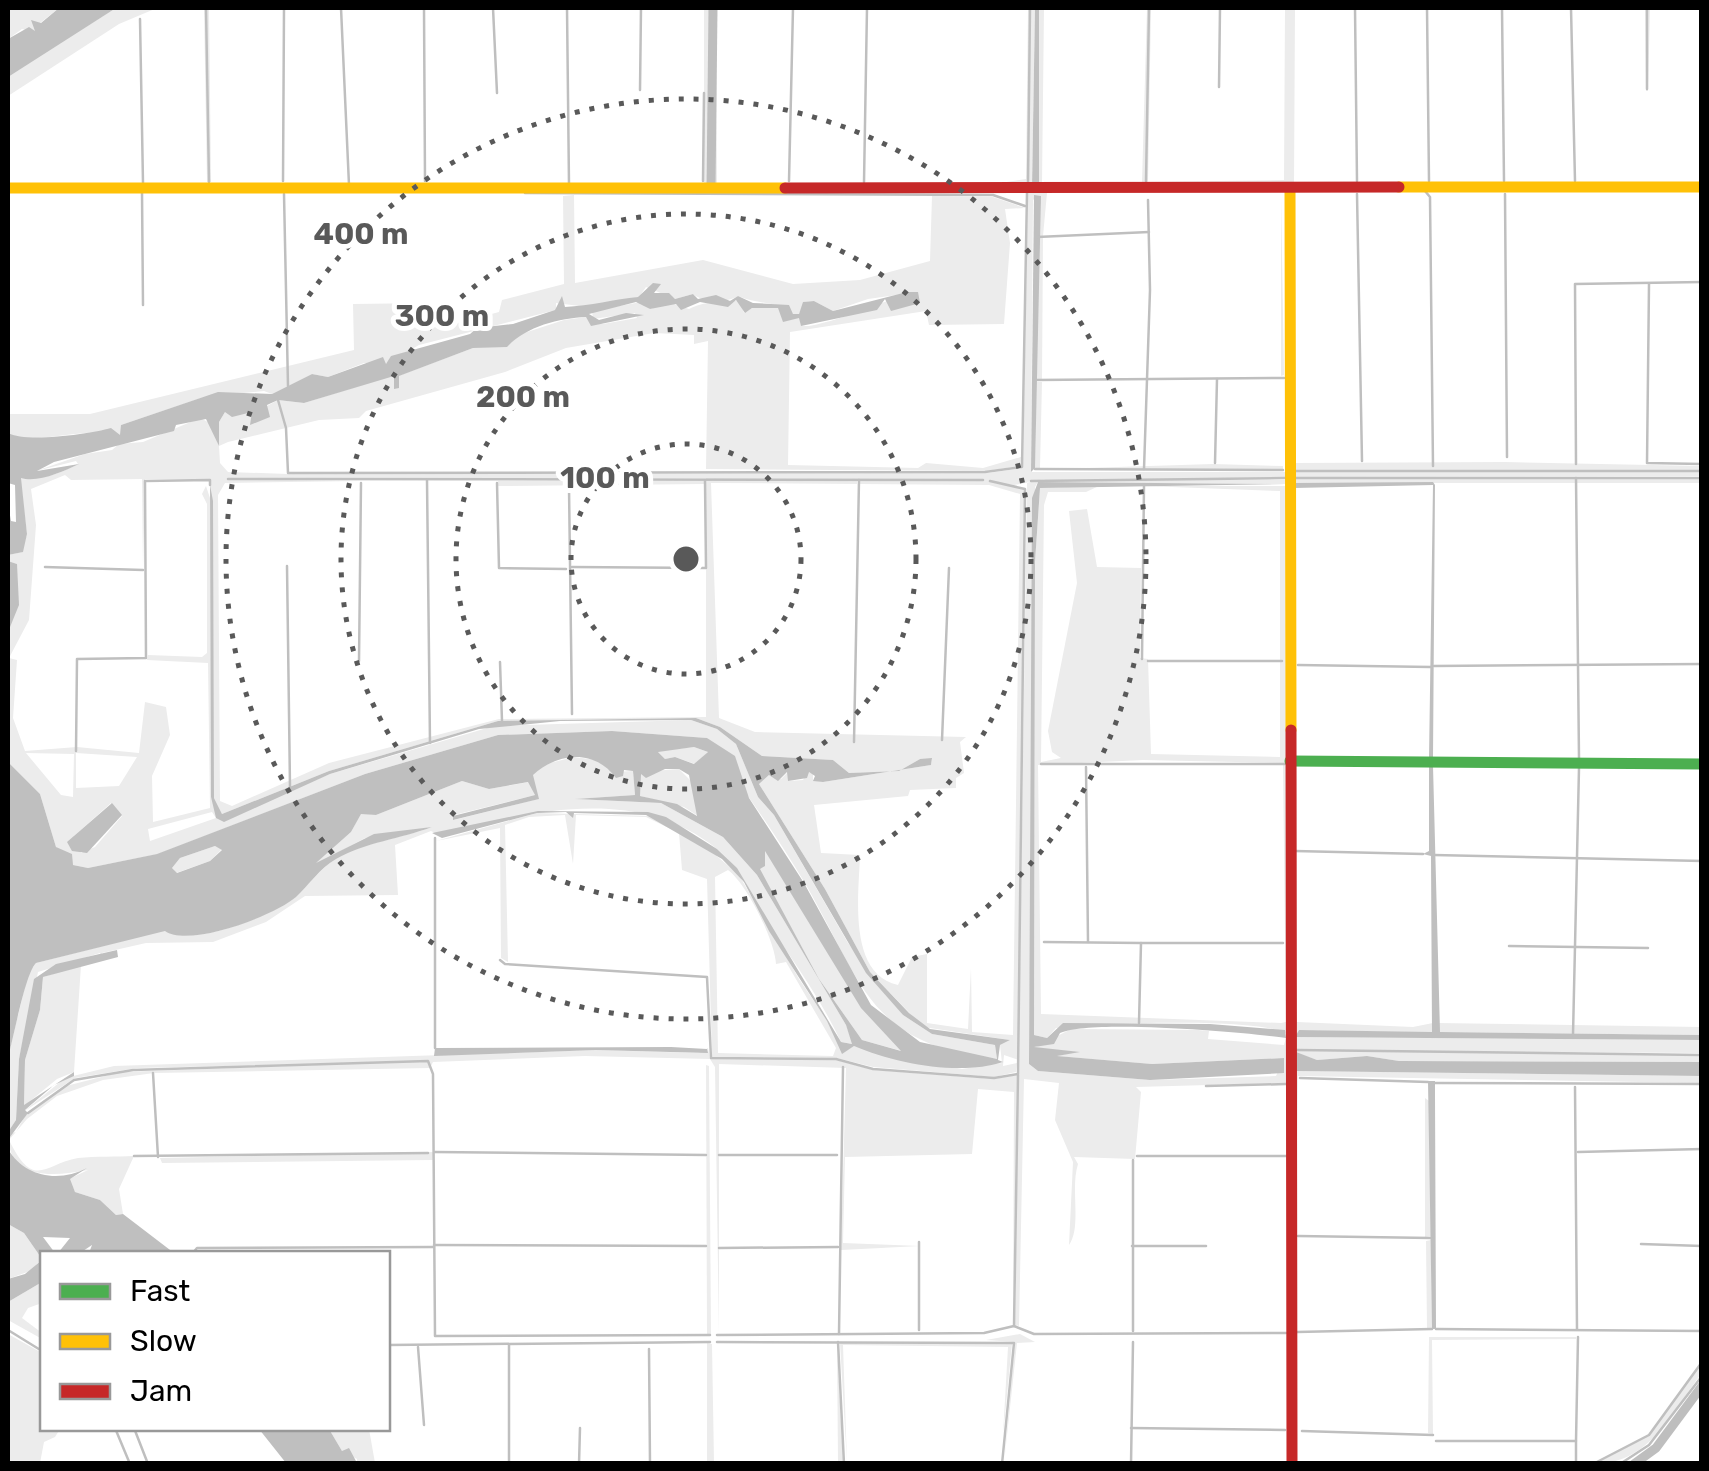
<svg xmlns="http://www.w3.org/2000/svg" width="1709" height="1471" font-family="Rubik,sans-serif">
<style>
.green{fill:#ececec;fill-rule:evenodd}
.water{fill:#bfbfbf;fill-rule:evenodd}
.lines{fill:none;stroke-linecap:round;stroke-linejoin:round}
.stream{stroke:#bfbfbf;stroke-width:2.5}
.street{stroke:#bebebe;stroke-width:9}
.fast{stroke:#4caf50;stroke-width:11}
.slow{stroke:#ffc107;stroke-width:11}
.jam{stroke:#c62828;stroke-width:11}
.ring{fill:none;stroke:#595959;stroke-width:5;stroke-dasharray:5 10}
.centre{fill:#595959;stroke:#fff;stroke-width:5}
.ring-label{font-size:30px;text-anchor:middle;font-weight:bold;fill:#595959;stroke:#fff;stroke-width:10;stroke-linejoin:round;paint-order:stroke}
</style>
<rect width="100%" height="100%" fill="#fff"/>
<g class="green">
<path d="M8 8 13 10 59 8 40 23 37 33 22 29 8 39Z"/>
<path d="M116 8H157L119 24 8 96V77L13 72Z"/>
<path d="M204 8H209L211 182H207Z"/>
<path d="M704 8H716L717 184H993L1026 179 1028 8H1035L1032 188H995L1012 184 1026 187 1014 182 993 187H704Z"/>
<path d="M1039 8H1044L1042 183 1142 182 1147 8H1151L1148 182 1284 180 1285 8H1295L1294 184 1038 186Z"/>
<path d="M1645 8H1650L1648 91H1646Z"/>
<path d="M1028 193H1047L1043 236H1037L1038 205 1033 199 1031 472H1286L1285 478 1052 480H1285V484L1038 482 1035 487 1029 1064 1038 1071 1150 1080 1276 1076 1284 1058 1152 1064 1056 1056 1075 1052 1034 1048 1071 1029 1198 1030 1209 1031 1208 1039 1284 1045 1287 1034C1262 1017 1095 1023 1056 1028L1047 1038 1034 1035 1035 562 1040 488 1099 486 1086 492H1048L1044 505 1041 762 1061 758 1052 752 1048 731 1077 583 1069 511 1087 509 1097 567 1141 568 1140 658 1148 659 1151 754 1280 757V491L1145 486H1285L1286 763 1143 760 1038 765 1041 1014 1281 1023 1286 1022 1283 765H1287L1288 1334 1286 1083 1136 1087 1141 1092 1135 1159 1074 1157 1078 1164C1070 1189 1082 1226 1069 1245L1073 1162 1055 1120 1059 1083 1024 1079 1019 1326 1015 1325 1027 482 1046 479 1014 485 990 482 1024 489 1019 1060 1004 1055 1003 1066 1017 1063 1016 1072 994 1077 873 1067 837 1058 712 1057 707 879 682 870 679 833 646 817 576 815 573 864 565 815 529 817 505 825 508 962 501 958 500 828 436 841 537 813 650 816 711 851 739 875 799 979 847 1050 854 1046 962 1069 1002 1063 1000 1045 1010 1040 923 1027 870 972 825 889 759 784 769 775 781 779 788 772 789 781 803 780 808 772 813 773V780L823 782 931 765 932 759H920L899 771 849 773 833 760 762 756 720 727 696 718 498 721 329 771 222 814 214 798 210 479H145L143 569 142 479 71 480 65 475 31 489 36 525 29 620 9 658 17 660 13 718 25 751 77 747 139 753 145 702 166 707 170 735 152 776 153 822 210 808 208 663 147 660 148 655 202 657 207 653V504L202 494 206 486 211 501V797L222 820 330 774 494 726 691 720 717 729 736 744 758 797 774 815 848 943 903 1015 932 1034 995 1045 997 1059C868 1045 862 982 806 885 776 834 741 786 707 738L612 731 498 735 365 774 158 854 88 868 73 865 56 847 40 794 8 762V632L17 564 8 561V555L22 552 27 534 20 477C38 482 61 473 78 464L76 461 36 471 85 454 112 450 119 444 143 442 200 418 210 423 219 446V422L225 412H253L251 424 269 417 267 406 278 400 304 403 394 375V388L398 376 473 348 511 343 521 334 564 320 586 317 603 324 637 318 635 313 593 319 592 311 641 302 650 309 671 303 689 309C701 302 726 300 741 301L744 313 752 308 778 307 782 315 800 318 801 326H809C851 318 879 301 918 292L868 299 833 311 814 301 804 302 799 314H793C777 300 757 305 738 296 727 303 703 303 693 294L675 299 646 287 639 297 587 307 556 303V310L419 345 386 364 364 363 328 377 312 374 272 394 264 391 204 397 121 425V436C86 424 35 448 8 433V414H90L354 350 353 304 428 303 433 313 453 317 454 324 499 312 502 300 564 284 563 196 574 195 575 283 703 260 793 284 860 280 930 261 932 196 993 197 1025 208 1005 209 1010 243 1004 324 929 325 926 311 790 332 788 465 918 468 926 463 983 468 1021 457 1020 466 985 471 706 469 708 341 694 344V335L654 333 566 348 505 372 366 411 359 418 319 420 228 442 219 446 220 463 228 472 288 474 988 473 1023 468ZM706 478V717L499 719 329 763 232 806 220 801 218 495 225 483 360 481 226 479ZM711 479H982L859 480V484L989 485 1020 494 1013 1035 972 1032 971 968 968 1029 927 1023V954L912 957 898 985C847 974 859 893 860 855L821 853 814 805 908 796 910 790 956 788V778L964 773 960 742 966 737 755 732 719 718 711 483 857 484V480ZM26 753 74 754 73 797 61 795ZM76 753 137 757 119 786 76 788ZM111 803 122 816 95 847 81 853 74 836ZM212 812 216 818 150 841 148 829ZM728 870C747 884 775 941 776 964L786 962 836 1048 833 1056 718 1053 715 877Z"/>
<path d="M1281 196 1284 375 1281 376Z"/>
<path d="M1037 238H1043L1042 379H1036Z"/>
<path d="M1036 382H1042L1040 468H1035Z"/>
<path d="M1505 462 1702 466 1701 470H1293L1294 463Z"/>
<path d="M1213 464 1283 466V469H1053Z"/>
<path d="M1293 472H1702L1701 476 1293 477Z"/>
<path d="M1293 479H1702L1701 483H1293Z"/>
<path d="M704 480V484L498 486V481Z"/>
<path d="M694 747 708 752 695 764 675 757 665 759 657 751Z"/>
<path d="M574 757 597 760 613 772 633 771 635 795 575 799 661 803 723 837 757 875 846 1025 853 1044 841 1042C822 1001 794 962 769 925 751 899 742 869 717 849 637 784 531 811 439 835L431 831 395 845 398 895 305 896 266 922 213 942 146 943 102 953 103 960 100 953 38 972 19 1059 16 1120 8 1132V1057L28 974 36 963 165 930C189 949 274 915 295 897 309 885 320 869 335 859 365 841 400 839 432 827L365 838 311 867 351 832 361 813 376 815 462 781 489 789 529 782 535 795 454 815V820L538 799 532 775 546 764Z"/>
<path d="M1292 766 1297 1022 1413 1027 1433 1023 1432 1033 1299 1030 1296 1037 1702 1040 1701 1053 1521 1052 1701 1055V1062L1399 1061 1367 1056 1317 1060 1296 1053 1297 1071 1701 1076 1702 1083 1298 1076 1294 1334Z"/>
<path d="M679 769 693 783 698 816 684 807 640 796V772Z"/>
<path d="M215 846 222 849 210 861 176 873 172 868 180 858Z"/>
<path d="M765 850 861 1007 902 1051 862 1040 819 979 759 869 764 866Z"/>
<path d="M81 965 74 1072 57 1079 24 1106 25 1060 40 1010 43 977Z"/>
<path d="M1437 1023 1701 1027 1702 1035 1440 1032Z"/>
<path d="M708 1048 710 1059 836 1060 873 1070 993 1079 1017 1075 1013 1324 1014 1092 978 1089 972 1154 845 1157 843 1243 920 1246 841 1250 846 1068 719 1064V1334L715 1067 710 1059 585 1056 433 1062 430 1068 154 1073 103 1080 57 1096 27 1119 9 1140C34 1191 44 1164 78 1158 96 1156 116 1157 134 1156L119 1189 123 1214 116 1215 100 1200 75 1192 69 1179 88 1170C55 1176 8 1182 8 1134L16 1132 25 1116 66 1086 121 1072 430 1061 137 1068 75 1078 23 1112 65 1078 114 1066 596 1050 699 1053Z"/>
<path d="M706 1065 709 1066 711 1334H707Z"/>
<path d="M1425 1098 1429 1101 1431 1236 1425 1237Z"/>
<path d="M433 1152V1160L162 1163 160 1158Z"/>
<path d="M8 1224 24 1233 42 1259 30 1271 8 1279Z"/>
<path d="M1431 1240 1432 1329H1427L1426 1241Z"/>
<path d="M42 1282V1303L28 1308 22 1318 42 1333V1339L8 1320V1302Z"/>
<path d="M8 1334 42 1353V1428L60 1429 55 1437 44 1442 40 1463H8Z"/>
<path d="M1020 1334 1035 1342 1017 1343 1004 1463 1015 1342 986 1340Z"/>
<path d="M1429 1337H1576V1339L1432 1340 1433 1434 1428 1433Z"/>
<path d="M707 1343 712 1344 714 1463H707Z"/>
<path d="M837 1343 843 1464 838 1463Z"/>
<path d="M840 1343 1012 1344 1003 1435 1008 1347 843 1345 847 1463Z"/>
<path d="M1701 1364V1374C1673 1411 1649 1464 1597 1463L1650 1435Z"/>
<path d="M329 1429H369L375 1463H357V1459L342 1451Z"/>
</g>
<g class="water">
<path d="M59 8H116L8 77V39L29 27 35 31 31 20 41 23Z"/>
<path d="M1035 8H1039V183L1032 188Z"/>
<path d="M1034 195 1041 196 1035 468 1031 472Z"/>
<path d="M653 283 661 284 654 293H669L675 299 693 294 698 299 716 295 730 301 738 296 753 303 789 305 793 314H799L803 302 814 301 833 311 907 292H918L920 303 891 311 885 299 877 310 801 326 799 318 783 322 778 308H752L745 313 736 300 728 307 700 302 681 310 676 304 650 309 636 302 589 314 599 320 626 313 644 315 591 326 586 317C559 318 525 327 507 347L473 348 399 376V388L394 389V376L304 403 278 400 267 405 270 417 250 425 252 412 232 417 225 412 219 422V446L206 419 176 425 174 431 54 462 37 471 79 464C62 472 38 483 21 478L27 534 23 552 8 555V504L11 521 16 522 15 485 8 483V433C26 443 90 434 111 428L120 435 121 425 218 392 272 394 312 374 328 377 383 357 386 364 391 356 470 334 477 328 513 324 555 310 562 296 565 307C590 306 615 299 638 297Z"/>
<path d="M1038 482 1285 484 1040 488 1035 562 1034 1035 1047 1038 1063 1023 1210 1024 1285 1030 1286 1038C1244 1032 1092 1019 1060 1033L1054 1044 1034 1047 1080 1052 1057 1056 1152 1064 1284 1058V1073L1150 1080 1038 1071 1029 1064 1032 498Z"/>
<path d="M1433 482 1435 485 1433 757 1429 759 1433 485 1294 488 1293 483Z"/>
<path d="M210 485 213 501 214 798 222 814 329 771 498 721 696 718 720 727 762 756 833 760 849 773 899 771 920 759 932 758 931 765 823 782 813 781 815 776 809 772 807 778 788 781 787 772 778 781 769 775 759 784 825 889 870 972 909 1013 930 1029 1010 1040 1000 1045 998 1060 1003 1062C960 1076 897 1064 854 1046L842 1054 827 1021 769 931 744 882 722 859 646 815 574 813 573 818 566 812 537 813 442 838 432 833 538 811 648 812 666 817 717 849 737 868 841 1042 852 1044 846 1025 757 875 723 837 661 803 575 799 635 795 633 771 624 770 623 776 616 778C595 749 558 752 533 775L539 799 453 820V816L535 795 528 782 489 789 462 781 376 815 361 814 351 832 316 863 374 834 432 827C400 839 366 842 336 859 320 868 309 885 296 897 274 916 189 948 165 931L36 963C25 974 14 1037 8 1057V762L40 794 56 847 72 854 73 865 88 868 157 854 365 774 498 735 612 731 707 738 735 756 749 798 804 883 871 1005 920 1042 997 1059 995 1045 932 1034 903 1015 866 973 774 815 758 797 736 744 717 729 691 720 560 721 479 729 330 774 224 822 216 818 211 797ZM694 747 708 752 694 764 675 757 665 759 658 752ZM665 769H679L689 775 697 816 677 804 640 796 641 774 646 778ZM215 846 222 850 210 861 177 873 172 868 180 858ZM765 851 861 1008 901 1051 862 1040 819 979 760 869 765 866Z"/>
<path d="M8 561 17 564 19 605 8 632Z"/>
<path d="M1429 766H1433L1440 1032 1701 1035 1702 1040 1295 1037 1299 1030 1432 1032 1431 856 1423 854 1429 851Z"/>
<path d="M112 803 122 815 87 853 72 851 67 842Z"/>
<path d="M117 950 118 957 43 977 40 1010 25 1060 24 1105 74 1072V1076L54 1085 25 1110 28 1113 10 1137 8 1132 16 1120 19 1059 34 979 56 964Z"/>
<path d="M671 1047 707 1049 708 1053 596 1050 434 1056 435 1048Z"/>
<path d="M1296 1052 1317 1060 1367 1056 1399 1061 1702 1062 1701 1076 1296 1071Z"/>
<path d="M1428 1081H1435V1096L1436 1329H1432Z"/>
<path d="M8 1149C24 1177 59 1183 87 1168L70 1179 75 1192 100 1200 116 1215 123 1214 174 1253H89L92 1245 80 1253H58L70 1238 43 1237 55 1253 42 1254V1259L24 1233 8 1224Z"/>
<path d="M42 1260V1282L8 1302V1279L25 1274Z"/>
<path d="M259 1429H329L342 1451 349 1448 357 1463H286Z"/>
</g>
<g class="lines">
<g class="stream">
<path d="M206 8 209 182"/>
<path d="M341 8 349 185"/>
<path d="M424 8 425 181"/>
<path d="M493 8 497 93"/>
<path d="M567 8 569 185"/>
<path d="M1355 8 1357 181"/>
<path d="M1427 8 1429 181"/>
<path d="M1502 8 1504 181"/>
<path d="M1571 8 1575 181"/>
<path d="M1647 8V89"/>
<path d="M140 19 143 183"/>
<path d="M1219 87 1220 8"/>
<path d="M640 90 641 8"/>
<path d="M283 181 284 8"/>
<path d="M703 181 704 93"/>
<path d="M789 181 793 8"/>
<path d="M1146 181 1149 8"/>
<path d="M864 182 867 8"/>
<path d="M1028 182 1030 8"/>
<path d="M1425 191 1430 197 1433 466"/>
<path d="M142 192 143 305"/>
<path d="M525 193 993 195 1025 206"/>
<path d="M284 194 288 386"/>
<path d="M1357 194 1362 461"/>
<path d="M1505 194 1507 457"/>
<path d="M1037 237 1149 232"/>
<path d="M1649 284 1647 463 1702 464"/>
<path d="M8 306V192"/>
<path d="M1036 380 1284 378"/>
<path d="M278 400 286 428 288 473 985 472 1022 467 1027 193"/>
<path d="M1215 463 1217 379"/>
<path d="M1576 464 1575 284 1702 282"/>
<path d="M1035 469 1283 470"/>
<path d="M1144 469 1150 290 1148 200"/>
<path d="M1293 471H1702"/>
<path d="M1294 478H1702"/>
<path d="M1576 478 1579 758"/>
<path d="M228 479 983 480"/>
<path d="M427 480 430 743"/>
<path d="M1031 481 1285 478"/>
<path d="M497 483 499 568 566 569"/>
<path d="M569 487 572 714"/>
<path d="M287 566 290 787"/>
<path d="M45 567 143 570"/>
<path d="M572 567 706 568 705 481"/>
<path d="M1142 659 1144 486"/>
<path d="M359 661 361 483"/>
<path d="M1148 661H1282"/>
<path d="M500 662 502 721"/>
<path d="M1298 665 1431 667"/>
<path d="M1434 666 1702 664"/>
<path d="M942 740 949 568"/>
<path d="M854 742 859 480"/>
<path d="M76 751 77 659 146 658 145 481 210 480V485"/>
<path d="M1041 764H1285"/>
<path d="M1086 767 1088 942"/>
<path d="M1295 851 1423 854"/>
<path d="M1434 855 1702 861"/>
<path d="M1044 942 1141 943"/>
<path d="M1509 946 1648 948"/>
<path d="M500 960 505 964 707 977 711 1058 836 1059 873 1069 994 1078 1018 1074 1025 489 990 481"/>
<path d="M1139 1023 1141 943H1283"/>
<path d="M1573 1035 1579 768"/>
<path d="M435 1048V838"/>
<path d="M1297 1050 1702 1055"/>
<path d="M153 1073 158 1157"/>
<path d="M1300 1078 1428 1082"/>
<path d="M1435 1083 1702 1084"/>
<path d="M1206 1086 1286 1084"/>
<path d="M1575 1087 1577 1329"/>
<path d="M28 1113 74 1080 133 1070 428 1061 433 1074 435 1336 710 1335"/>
<path d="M435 1152 706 1155"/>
<path d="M1578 1152 1702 1149"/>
<path d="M719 1155H837"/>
<path d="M134 1156 428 1153"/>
<path d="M1137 1156H1286"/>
<path d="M1133 1160V1331"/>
<path d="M1298 1236 1431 1238"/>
<path d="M1641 1244 1702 1246"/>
<path d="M434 1245 706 1246"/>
<path d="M1132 1246H1206"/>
<path d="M719 1248 838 1247"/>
<path d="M192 1254 197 1248 433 1247"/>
<path d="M1014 1326 1034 1334 1286 1333"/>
<path d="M1436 1329 1702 1331"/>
<path d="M8 1330 42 1351"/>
<path d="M919 1330V1242"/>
<path d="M1297 1332 1432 1329"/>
<path d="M839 1334 843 1067"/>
<path d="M717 1335 984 1333 1014 1326 1018 1075"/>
<path d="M717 1342 1014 1343 1002 1464"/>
<path d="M838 1342 844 1464"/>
<path d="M388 1345 710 1342"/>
<path d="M418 1347 424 1425"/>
<path d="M649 1349 650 1464"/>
<path d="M115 1428 130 1464"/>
<path d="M134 1428 148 1464"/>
<path d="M1131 1428 1285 1430"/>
<path d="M1302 1431 1433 1435"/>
<path d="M1436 1441H1576L1578 1337"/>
<path d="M509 1464V1345"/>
<path d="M579 1464 580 1428"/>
<path d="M1131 1464 1133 1342"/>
<path d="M1576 1464V1441"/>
<path d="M1593 1464 1649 1435 1702 1362"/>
<path d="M1620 1464 1649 1445 1702 1376"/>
</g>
<g class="street">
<path d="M711 189 713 8"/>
<path d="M1634 1464 1656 1448 1702 1386"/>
</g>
<path class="fast" d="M1290 761 1702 764"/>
<g class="slow">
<path d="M1399 187H1702"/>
<path d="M8 188H785"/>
<path d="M1290 189 1291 730"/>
</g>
<g class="jam">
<path d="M785 188 1399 187"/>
<path d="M1291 730 1292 1464"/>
</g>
</g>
<g class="ring">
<circle cx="686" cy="559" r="115"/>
<circle cx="686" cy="559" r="230"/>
<circle cx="686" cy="559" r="345"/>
<circle cx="686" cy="559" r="460"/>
</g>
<circle cx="686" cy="559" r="15" class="centre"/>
<g class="ring-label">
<text x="361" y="244">400 m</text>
<text x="442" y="326">300 m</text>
<text x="523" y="407">200 m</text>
<text x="605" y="488">100 m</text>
</g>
<rect width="1709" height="1471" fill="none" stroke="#000000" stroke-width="20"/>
<rect x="40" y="1251" width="350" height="180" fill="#ffffff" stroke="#999999" stroke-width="2.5"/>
<rect x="60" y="1284" width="50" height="15" fill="#4caf50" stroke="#999999" stroke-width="2.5"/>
<text x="130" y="1301" font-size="30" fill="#000000">Fast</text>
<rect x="60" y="1334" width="50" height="15" fill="#ffc107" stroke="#999999" stroke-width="2.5"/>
<text x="130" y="1351" font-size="30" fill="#000000">Slow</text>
<rect x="60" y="1384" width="50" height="15" fill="#c62828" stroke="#999999" stroke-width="2.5"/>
<text x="130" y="1401" font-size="30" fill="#000000">Jam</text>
</svg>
